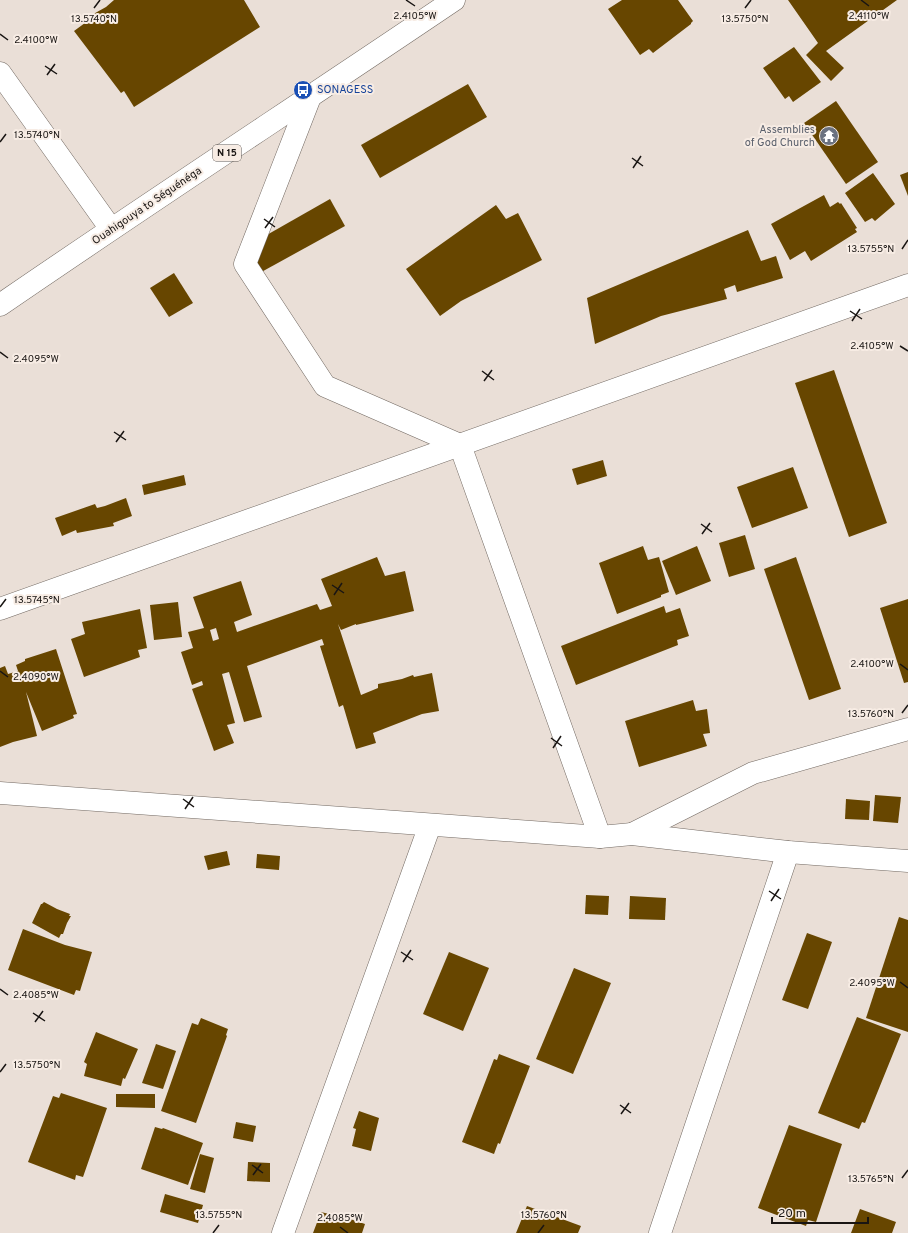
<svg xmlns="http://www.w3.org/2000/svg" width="908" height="1233" font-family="Overpass,sans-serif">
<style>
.building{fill:#674600;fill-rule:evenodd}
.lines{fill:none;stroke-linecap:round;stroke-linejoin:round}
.minor-casing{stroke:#726962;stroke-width:23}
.major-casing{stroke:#726962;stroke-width:23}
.minor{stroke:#fff;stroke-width:22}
.major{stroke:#fff;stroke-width:22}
.ticks{fill:none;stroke:#191513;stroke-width:1.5}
.labels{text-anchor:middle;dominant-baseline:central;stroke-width:4;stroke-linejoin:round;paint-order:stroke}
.shield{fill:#f7ece4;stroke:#5c5652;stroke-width:1}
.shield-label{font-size:10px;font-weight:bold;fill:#191513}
.transit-label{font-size:11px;fill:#164399;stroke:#f7ece4;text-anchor:start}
.worship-label{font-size:11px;fill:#5b616d;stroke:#f7ece4;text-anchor:end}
.street-label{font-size:11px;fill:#191513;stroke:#f7ece4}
.ticks-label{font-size:10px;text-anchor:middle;fill:#191513;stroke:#f7ece4;stroke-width:4;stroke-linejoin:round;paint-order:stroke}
</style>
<rect width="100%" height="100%" fill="#eadfd7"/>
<g class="building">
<path d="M114 0H244L260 27 134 107 124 91 121 93 74 31 89 20 88 17 106 7Z"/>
<path d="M622 0H678L693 21 691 23V24L653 53 649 49 640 55 608 9Z"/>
<path d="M788 0H897L826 51 844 68 831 81 806 55 818 43Z"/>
<path d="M794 47 821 82 793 102 789 96 785 99 763 68Z"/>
<path d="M468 84 487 117 380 178 361 145Z"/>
<path d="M836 101 878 162 846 184 804 123Z"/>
<path d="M908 172V196L900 175Z"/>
<path d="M873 173 895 204 875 221 872 218 865 222 845 193Z"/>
<path d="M824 195 830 207 838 202 840 204 841 203 857 228 855 229 857 232 811 261 805 251 790 260 771 224Z"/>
<path d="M330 199 345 226 256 275 242 249Z"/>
<path d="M496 205 506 219 518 213 542 260 461 301 440 316 406 269Z"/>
<path d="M748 230 761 261 776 256 783 278 737 292 735 285 724 289 727 299 661 316 595 344 587 298Z"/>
<path d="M174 273 193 303 169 317 150 288Z"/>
<path d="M834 370 887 523 849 537 795 383Z"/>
<path d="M603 460 607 476 577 485 572 469Z"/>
<path d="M793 467 808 508 752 528 737 487Z"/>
<path d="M184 475 186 485 144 495 142 485Z"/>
<path d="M126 498 132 516 113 523 114 526 77 533 76 530 62 536 55 518 95 504 97 508 105 506Z"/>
<path d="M745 535 755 569 729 577 719 543Z"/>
<path d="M643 546 648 560 659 557 669 592 661 595V597L617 614 599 563Z"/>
<path d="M697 546 711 581 676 595 662 561Z"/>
<path d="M377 557 385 576 405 571 414 611 356 625V624L341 630 338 624 361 695 378 688V684L402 679 413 675 414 677 432 673 439 711 422 714 373 733 376 743 356 749 343 705 339 707 320 646 324 645 322 639 247 666 262 717 244 722 229 672 222 674 235 723 227 725 234 743 214 751 192 689 203 685 202 681 192 685 181 652 193 648 188 632 204 628 193 597 241 581 252 615 234 622 237 632 317 604 320 610 332 606 321 579ZM216 628 219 639 213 641 210 630Z"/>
<path d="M796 557 841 689 809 700 764 569Z"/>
<path d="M908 599V682L904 683 880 608Z"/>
<path d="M178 602 182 637 154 640 150 605Z"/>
<path d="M664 606 666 613 680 608 689 636 677 640 678 645 576 685 561 646Z"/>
<path d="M140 609 147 648 138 650 140 657 84 677 71 639 85 634 82 622Z"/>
<path d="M56 649 77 714 73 715 74 718 42 731 26 692 37 736 13 742 0 747V668L5 666 8 674 18 671 16 665 25 661V659Z"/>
<path d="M693 700 696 711 707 709 710 733 703 734 707 746 639 767 625 721Z"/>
<path d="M875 795 901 797 898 823 873 821Z"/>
<path d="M846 799 870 801 869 820 845 819Z"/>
<path d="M227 851 230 865 208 870 204 856Z"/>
<path d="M257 854 280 856 279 870 256 868Z"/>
<path d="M586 895 609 896 608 915 585 914Z"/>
<path d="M630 896 666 898 665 920 629 919Z"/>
<path d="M44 902 57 909 70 914 69 916H71L67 923 63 934H61L59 938 32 923 41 904H42Z"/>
<path d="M899 917 908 920V1032L866 1018Z"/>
<path d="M23 929 65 945 92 952 80 991 76 990 74 995 8 970Z"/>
<path d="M807 933 832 942 808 1009 782 1000Z"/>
<path d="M449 952 489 968 463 1031 423 1014Z"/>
<path d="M574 968 611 983 573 1074 536 1059Z"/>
<path d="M857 1017 901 1034 865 1123 862 1122 859 1129 818 1113Z"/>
<path d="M201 1018 228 1029 226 1035 227 1036 196 1123 161 1111 192 1023 198 1025Z"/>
<path d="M96 1032 138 1049 125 1079 123 1078 121 1086 84 1076 87 1064 84 1062Z"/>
<path d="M156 1044 176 1051 163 1089 142 1083Z"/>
<path d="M499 1054 530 1066 500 1144 498 1143 494 1154 462 1142 494 1059 497 1060Z"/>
<path d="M61 1093 107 1108 83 1177 76 1175 75 1180 28 1162 53 1096 59 1098Z"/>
<path d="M116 1094H155V1108L116 1107Z"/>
<path d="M359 1111 379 1118 371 1151 352 1146 356 1129 353 1128Z"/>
<path d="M236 1122 256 1126 253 1142 233 1138Z"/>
<path d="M789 1125 842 1144 816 1222 808 1220 806 1226 758 1208Z"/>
<path d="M155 1127 162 1129 163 1128 203 1143 188 1185 141 1169Z"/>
<path d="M200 1154 214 1158 205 1193 190 1189Z"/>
<path d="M248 1162 270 1163V1182L247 1181Z"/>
<path d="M165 1194 203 1205 198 1223 160 1212Z"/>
<path d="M527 1206 581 1226 578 1233H516Z"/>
<path d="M860 1209 896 1222 892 1233H851Z"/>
<path d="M321 1212 329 1214V1212L365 1224 362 1233H313Z"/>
</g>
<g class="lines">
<g class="minor-casing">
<g id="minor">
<path d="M0 73 111 229"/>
<path d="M310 97 245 264 325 386 460 445 600 837"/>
<path d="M0 609 908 285"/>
<path d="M0 793 600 837 632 834 788 852 908 861"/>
<path d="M632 834 753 773 908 729"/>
<path d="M283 1233 430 825"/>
<path d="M660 1233 788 852"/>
</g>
</g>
<g class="major-casing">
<path id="major" d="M0 305C150 202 303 102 454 0"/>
</g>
<use href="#minor" class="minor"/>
<use href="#major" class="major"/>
</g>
<path class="ticks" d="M406 0 415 6M861 0 869 6M94 8 100 0M745 8 751 0M0 34 8 40M45 66 57 74M47 75 55 64M0 142 6 134M632 158 643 166M633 168 641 156M264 219 275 227M265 228 273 217M902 249 908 240M850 311 862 319M852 321 860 309M900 346 908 351M0 352 8 358M482 371 494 380M484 381 492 370M114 432 126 440M116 442 124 431M701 524 712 532M702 534 710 523M332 585 344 593M334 595 342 583M0 607 6 599M900 664 908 670M0 671 8 677M902 713 908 705M551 738 562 746M553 748 561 736M183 799 194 807M185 809 193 797M769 891 781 899M771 901 779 889M401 952 413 960M403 962 411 950M900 982 908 988M0 989 8 995M33 1013 45 1021M35 1022 43 1011M0 1072 6 1064M620 1105 631 1113M621 1114 629 1103M252 1165 263 1173M253 1175 261 1164M902 1178 908 1170M340 1227 348 1233M213 1233 219 1225M538 1233 544 1225"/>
<defs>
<g id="bus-disc" transform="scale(1)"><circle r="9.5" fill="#1a4fb4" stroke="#f7ece4"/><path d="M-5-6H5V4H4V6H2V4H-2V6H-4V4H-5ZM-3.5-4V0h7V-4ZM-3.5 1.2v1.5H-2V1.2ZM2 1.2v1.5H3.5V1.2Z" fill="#fff"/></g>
<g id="temple-disc" transform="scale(1)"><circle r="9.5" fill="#6b7280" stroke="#f7ece4"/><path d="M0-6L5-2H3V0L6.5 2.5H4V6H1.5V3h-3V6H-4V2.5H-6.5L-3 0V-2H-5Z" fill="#fff"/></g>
</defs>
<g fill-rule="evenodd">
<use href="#bus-disc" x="303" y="90"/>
<use href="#temple-disc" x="829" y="136"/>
</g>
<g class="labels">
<rect class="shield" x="213" y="145" width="28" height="16" rx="3"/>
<g class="shield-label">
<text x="227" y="153">N 15</text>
</g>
<g class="transit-label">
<text x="317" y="90">SONAGESS</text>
</g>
<g class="worship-label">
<text x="815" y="130">Assemblies<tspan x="815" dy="13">of God Church</tspan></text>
</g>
<g class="street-label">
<text transform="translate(147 206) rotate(-34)">Ouahigouya to Séguénéga</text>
</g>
</g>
<g class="ticks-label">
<text x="415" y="19">2.4105°W</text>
<text x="869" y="19">2.4110°W</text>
<text x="94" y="22">13.5740°N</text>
<text x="745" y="22">13.5750°N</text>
<text x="36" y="43">2.4100°W</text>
<text x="37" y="138">13.5740°N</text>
<text x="871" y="252">13.5755°N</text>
<text x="872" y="349">2.4105°W</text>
<text x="36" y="362">2.4095°W</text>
<text x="37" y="603">13.5745°N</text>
<text x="872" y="667">2.4100°W</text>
<text x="36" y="680">2.4090°W</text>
<text x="871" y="717">13.5760°N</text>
<text x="872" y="986">2.4095°W</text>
<text x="36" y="998">2.4085°W</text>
<text x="37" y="1068">13.5750°N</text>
<text x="871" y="1182">13.5765°N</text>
<text x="219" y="1218">13.5755°N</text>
<text x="544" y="1218">13.5760°N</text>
<text x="340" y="1221">2.4085°W</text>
</g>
<path d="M772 1217v6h96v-6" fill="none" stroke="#191513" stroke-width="2"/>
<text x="778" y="1217" font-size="12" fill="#191513" stroke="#f7ece4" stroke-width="3" paint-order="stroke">20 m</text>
</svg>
